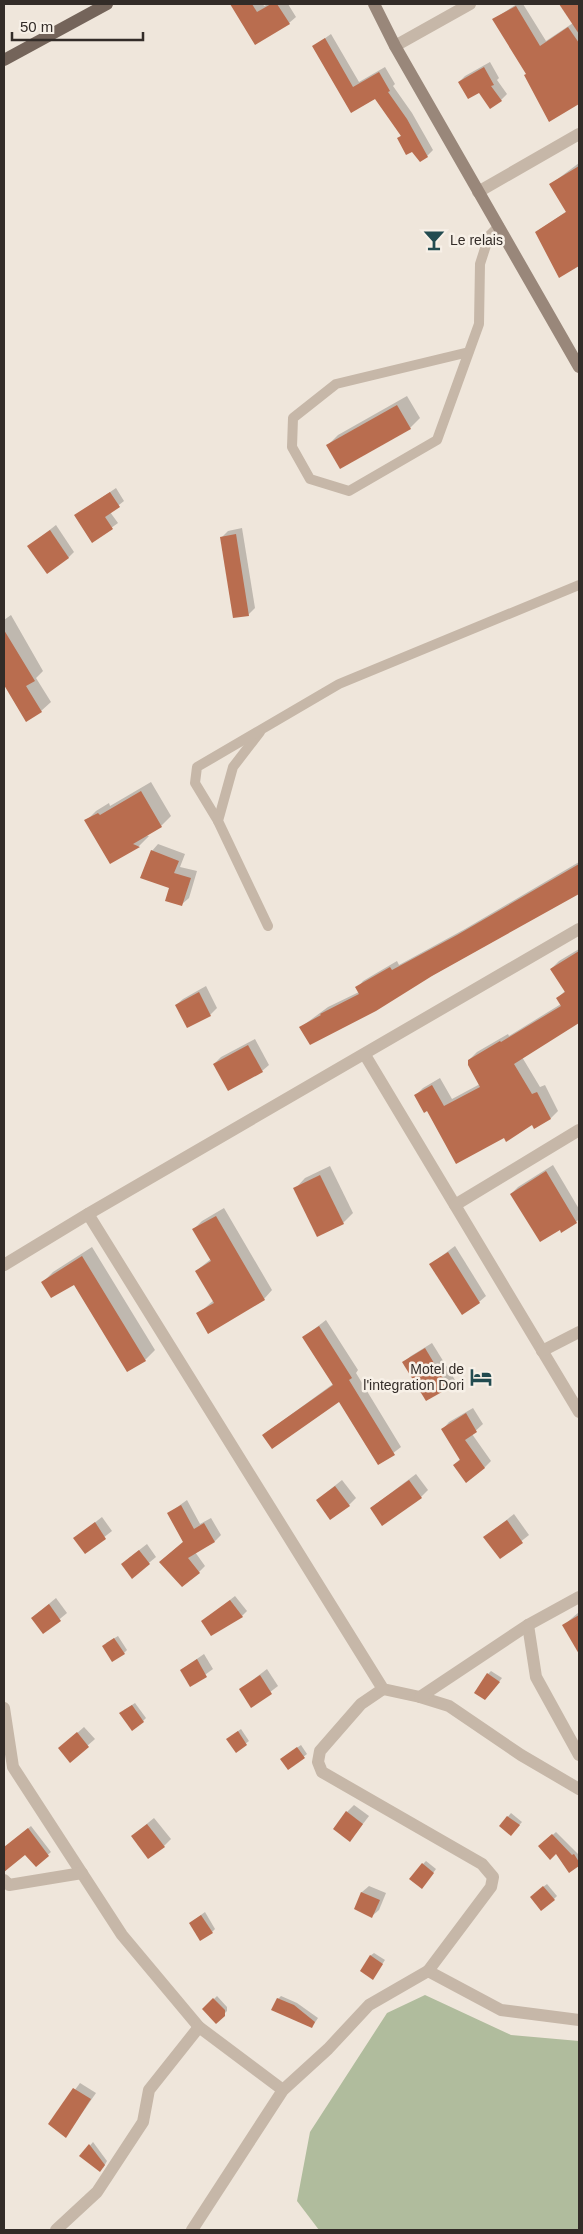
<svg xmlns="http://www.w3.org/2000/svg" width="583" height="2234" font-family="Arial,sans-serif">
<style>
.green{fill:#b0bc9d}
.shadow{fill:#0003}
.building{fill:#b96d4f}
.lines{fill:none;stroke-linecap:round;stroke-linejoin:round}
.service{stroke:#c6b7a8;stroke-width:10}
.minor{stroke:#c6b7a8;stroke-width:12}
.tertiary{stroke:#c6b7a8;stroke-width:12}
.secondary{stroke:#99877a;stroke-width:12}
.primary{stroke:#74645a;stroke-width:12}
.labels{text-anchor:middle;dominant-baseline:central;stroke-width:5;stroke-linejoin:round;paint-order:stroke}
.poi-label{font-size:14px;fill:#332c28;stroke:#f7f0e7;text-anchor:start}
</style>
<rect width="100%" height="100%" fill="#efe6db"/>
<path class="green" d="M425 1995 511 2035 579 2041V2230H319L297 2201 310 2132 387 2013Z"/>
<g class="shadow">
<path d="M232 4H263L264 6 269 4H288L296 17 289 23 256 43Z"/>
<path d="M517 4H523L546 41 579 19V102L549 121 528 73 494 19Z"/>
<path d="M331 34 359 82 385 67 395 84 393 86 412 113 433 150 427 156 413 150 398 138 402 135 376 98 352 111 314 46Z"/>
<path d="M490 62 499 78 497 80 507 94 501 100 459 82 465 76Z"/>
<path d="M579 163V239L571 244 579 258V263L576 267 536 232 567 211 551 184Z"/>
<path d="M407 396 420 418 410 428 328 445 338 435Z"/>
<path d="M116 488 124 501 110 512 118 523 93 541 76 515Z"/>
<path d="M56 525 74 552 68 558 29 546Z"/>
<path d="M242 528 255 608 248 615 222 537 228 531Z"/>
<path d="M11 615 43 671 36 678 51 702 41 711 26 720 4 684V620Z"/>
<path d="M151 782 171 816 161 826 145 835 149 836 139 846 110 863 86 821 96 811 109 803 110 806Z"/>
<path d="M158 844 185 854 180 867 197 871 189 898 182 904 170 887 152 851Z"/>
<path d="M579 862V893L431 976 301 1027 328 1007 359 992 357 988 363 981 397 961 399 965 465 929Z"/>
<path d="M579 949V1021L522 1057 540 1087 545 1085 558 1111 551 1118 533 1124 504 1136 428 1109 415 1096 423 1088 440 1078 452 1099 480 1084 469 1060 477 1052 508 1034 509 1036 561 1004 558 998 566 990 551 969 559 961Z"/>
<path d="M206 986 217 1008 210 1015 188 1027 176 1005 183 999Z"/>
<path d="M255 1039 269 1065 262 1071 214 1064 221 1057Z"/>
<path d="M553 1165 579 1209V1219L576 1222 511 1194 518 1187Z"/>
<path d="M330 1166 353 1213 343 1223 295 1189 305 1178Z"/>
<path d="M224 1208 272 1290 264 1299 198 1314 214 1300 196 1271 211 1259 194 1229 202 1221Z"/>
<path d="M455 1246 486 1296 479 1302 431 1264Z"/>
<path d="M92 1247 155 1350 145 1360 74 1283 43 1282 53 1272Z"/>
<path d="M326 1320 358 1370 356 1373 401 1447 379 1464 340 1400 263 1435 333 1384 304 1337Z"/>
<path d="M432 1343 455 1380 448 1387 426 1400 404 1362 411 1356Z"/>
<path d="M473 1408 483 1424 472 1434 491 1461 484 1468 454 1465 461 1458 443 1429 449 1422Z"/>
<path d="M416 1474 428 1490 421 1497 371 1508Z"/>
<path d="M342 1480 356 1498 349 1505 317 1500Z"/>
<path d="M187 1500 200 1524 211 1518 221 1535 215 1541 195 1552 205 1566 199 1572 160 1562 184 1541 169 1513Z"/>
<path d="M514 1514 529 1535 500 1558 485 1537Z"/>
<path d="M102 1517 112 1531 85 1552 75 1538Z"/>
<path d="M147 1544 156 1557 132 1577 129 1558Z"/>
<path d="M235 1596 247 1611 242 1616 203 1621Z"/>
<path d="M56 1598 67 1613 43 1633 32 1618Z"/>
<path d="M579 1612V1651L564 1625Z"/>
<path d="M118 1636 127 1650 124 1653 106 1643Z"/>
<path d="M204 1654 213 1669 191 1685 181 1670Z"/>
<path d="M267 1669 278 1686 252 1706 241 1689Z"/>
<path d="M491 1671 502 1678 488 1696V1674Z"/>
<path d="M135 1703 146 1718 143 1721 124 1710Z"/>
<path d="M84 1727 95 1739 70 1761 67 1742Z"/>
<path d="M241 1729 249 1741 236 1751 231 1736Z"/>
<path d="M301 1745 307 1754 288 1769 285 1756Z"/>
<path d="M354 1805 369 1816 356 1833 347 1812Z"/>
<path d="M511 1813 522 1822 514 1831 500 1826Z"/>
<path d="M154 1818 171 1839 164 1846 132 1836Z"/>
<path d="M31 1826 51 1852 36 1865 25 1853 4 1870V1848Z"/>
<path d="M556 1832 579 1855V1865L569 1872 557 1852 540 1846Z"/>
<path d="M426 1861 436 1869 425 1884 423 1864Z"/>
<path d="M547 1884 557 1896 554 1899 534 1894Z"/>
<path d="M369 1886 386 1893 379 1910 372 1916 355 1908 362 1892Z"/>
<path d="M205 1912 215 1929 212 1932 190 1923Z"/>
<path d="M374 1953 385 1960 375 1975 370 1956Z"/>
<path d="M217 1996 227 2007V2011L216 2022 204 2009Z"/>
<path d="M281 1996 297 2003 318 2018 314 2024 311 2027 278 1999Z"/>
<path d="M80 2083 96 2093 66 2136 50 2124Z"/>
<path d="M93 2142 107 2161 103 2168 81 2156Z"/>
</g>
<g class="building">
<path d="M230 4H252L257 12 271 4H277L290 24 255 45Z"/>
<path d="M559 4H579V34Z"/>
<path d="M516 6 540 46 568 27 579 43V104L549 122 524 75 526 74 492 19Z"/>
<path d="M325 38 353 87 379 72 390 91 388 92 407 119 428 157 420 162 412 152 406 155 397 138 401 136 375 99 351 113 312 46Z"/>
<path d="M484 67 494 85 491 86 502 101 490 109 479 93 468 99 458 82Z"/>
<path d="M579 166V266L559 278 535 232 566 212 549 184Z"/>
<path d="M397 405 411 429 340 469 326 445Z"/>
<path d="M110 492 120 507 105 517 113 529 92 543 74 515Z"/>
<path d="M50 530 69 558 47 574 27 546Z"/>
<path d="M236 534 249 616 233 618 220 537Z"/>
<path d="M4 630 35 681 26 686 42 712 26 722 4 685Z"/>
<path d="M141 791 162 827 133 844 140 847 110 864 84 820 98 813 100 815Z"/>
<path d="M151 850 179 861 174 873 191 878 182 906 165 901 169 888 140 878Z"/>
<path d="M579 864V894L432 976 376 1011 310 1045 299 1027 321 1015 320 1014 359 994 355 987 390 967 392 970 457 935Z"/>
<path d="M579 951V1023L514 1064 532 1094 537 1092 551 1119 534 1129 532 1125 506 1142 504 1138 456 1164 427 1111 424 1113 414 1095 432 1085 444 1106 480 1087 468 1065V1060L500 1041 501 1042 561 1006 556 998 565 992 550 969Z"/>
<path d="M199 992 211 1016 187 1028 175 1005Z"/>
<path d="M248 1045 263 1072 228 1091 213 1064Z"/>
<path d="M546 1171 577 1223 561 1233 560 1230 540 1242 510 1194Z"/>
<path d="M320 1175 344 1224 317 1237 293 1188Z"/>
<path d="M216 1216 265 1300 208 1334 196 1313 214 1303 195 1271 211 1261 192 1229Z"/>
<path d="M448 1252 480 1303 462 1315 429 1264Z"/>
<path d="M82 1256 146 1361 127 1372 74 1285 51 1298 41 1282Z"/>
<path d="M319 1326 352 1378 349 1380 395 1455 378 1465 339 1402 272 1449 262 1435 333 1385 302 1337Z"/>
<path d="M425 1348 449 1388 426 1401 402 1362Z"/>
<path d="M466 1413 477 1432 465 1440 485 1468 466 1483 453 1465 460 1460 441 1429Z"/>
<path d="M409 1480 422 1498 382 1526 370 1508Z"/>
<path d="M335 1486 350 1506 330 1520 316 1500Z"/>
<path d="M181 1505 194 1529 204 1523 215 1542 188 1558 200 1573 182 1587 159 1562 183 1542 167 1513Z"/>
<path d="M507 1520 523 1543 500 1559 483 1537Z"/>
<path d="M95 1522 106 1539 85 1554 73 1538Z"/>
<path d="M139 1550 150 1564 132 1579 121 1564Z"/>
<path d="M230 1600 243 1617 211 1636 201 1621Z"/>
<path d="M49 1604 61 1621 43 1634 31 1618Z"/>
<path d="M579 1615V1654L562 1625Z"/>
<path d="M114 1638 125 1654 112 1662 102 1646Z"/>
<path d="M197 1659 207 1677 190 1687 180 1670Z"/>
<path d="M487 1673 500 1682 485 1700 474 1693Z"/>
<path d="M260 1675 272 1694 251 1708 239 1689Z"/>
<path d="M132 1705 144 1722 132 1731 119 1713Z"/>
<path d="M238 1731 247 1745 236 1753 226 1739Z"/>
<path d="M77 1732 89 1747 70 1763 58 1748Z"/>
<path d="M297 1747 305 1758 288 1770 280 1759Z"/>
<path d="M346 1811 363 1824 350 1842 333 1829Z"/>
<path d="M507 1816 520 1825 511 1836 499 1826Z"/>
<path d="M147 1824 165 1847 148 1859 131 1836Z"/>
<path d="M28 1828 49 1856 36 1867 25 1855 4 1872V1847Z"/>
<path d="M552 1834 572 1855 574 1854 579 1862V1866L569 1873 556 1854 550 1860 538 1846Z"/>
<path d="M422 1863 434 1873 422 1889 409 1879Z"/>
<path d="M543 1886 555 1900 541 1911 530 1897Z"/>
<path d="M361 1892 380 1900 372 1918 354 1909Z"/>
<path d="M201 1915 213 1933 200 1941 189 1923Z"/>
<path d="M370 1955 383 1964 373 1980 360 1971Z"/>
<path d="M213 1998 225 2010V2016L216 2024 202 2009Z"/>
<path d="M277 1998 294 2005 315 2022 312 2028 271 2010Z"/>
<path d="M73 2088 91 2099 66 2138 48 2124Z"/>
<path d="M89 2144 105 2165 100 2172 79 2156Z"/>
</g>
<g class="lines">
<g class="service">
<path d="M469 352 336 384 293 418 292 447 310 479 349 491 437 440 479 324 480 264 489 236 499 226"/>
<path d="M260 732 233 767 218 821 268 926"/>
<path d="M218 821 195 783 197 767 339 684 579 585"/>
</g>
<g class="minor">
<path d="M395 46 470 4"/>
<path d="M478 192 579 134"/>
<path d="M365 1055 579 1412"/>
<path d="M455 1205 579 1130"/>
<path d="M88 1214 383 1689 420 1697 449 1706 521 1755 579 1789"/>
<path d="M542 1351 579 1332"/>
<path d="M528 1625 536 1677 579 1755"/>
<path d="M383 1689 361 1704 320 1751 318 1762 322 1772 482 1864 493 1877 491 1887 428 1971"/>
<path d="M420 1697 528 1625 579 1597"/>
<path d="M4 1708 13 1767 122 1935 199 2027 283 2090"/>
<path d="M4 1880 9 1885 82 1873"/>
<path d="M56 2230 97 2192 143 2122 149 2090 199 2027"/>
<path d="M192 2230 283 2090 328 2049 369 2005 428 1971 501 2010 579 2020"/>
</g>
<path class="tertiary" d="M4 1265 88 1214 579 929"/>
<path class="secondary" d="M374 4 395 46 579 367"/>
<path class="primary" d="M4 60 107 4"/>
</g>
<defs>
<g id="bar-bare" transform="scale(1.725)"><path d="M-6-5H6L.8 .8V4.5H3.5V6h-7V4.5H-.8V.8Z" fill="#224b50" stroke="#f7f0e7" stroke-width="2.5" paint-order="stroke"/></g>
<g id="hotel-bare" transform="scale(1.725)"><path d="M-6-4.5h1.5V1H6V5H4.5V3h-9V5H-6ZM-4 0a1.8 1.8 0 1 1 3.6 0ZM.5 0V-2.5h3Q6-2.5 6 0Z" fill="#224b50" stroke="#f7f0e7" stroke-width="2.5" paint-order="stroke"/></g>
</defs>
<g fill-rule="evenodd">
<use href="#bar-bare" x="434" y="240"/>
<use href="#hotel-bare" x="481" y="1377"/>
</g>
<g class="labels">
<g class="poi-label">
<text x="450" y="240">Le relais</text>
<text x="464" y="1369" text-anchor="end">Motel de<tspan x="464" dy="16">l'integration Dori</tspan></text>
</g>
</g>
<rect width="583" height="2234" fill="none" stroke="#332c28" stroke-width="10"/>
<path d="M12 32v8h131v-8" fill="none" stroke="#332c28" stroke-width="2.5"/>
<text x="20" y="32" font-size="15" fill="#332c28" stroke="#f7f0e7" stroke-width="4" paint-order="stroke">50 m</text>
</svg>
